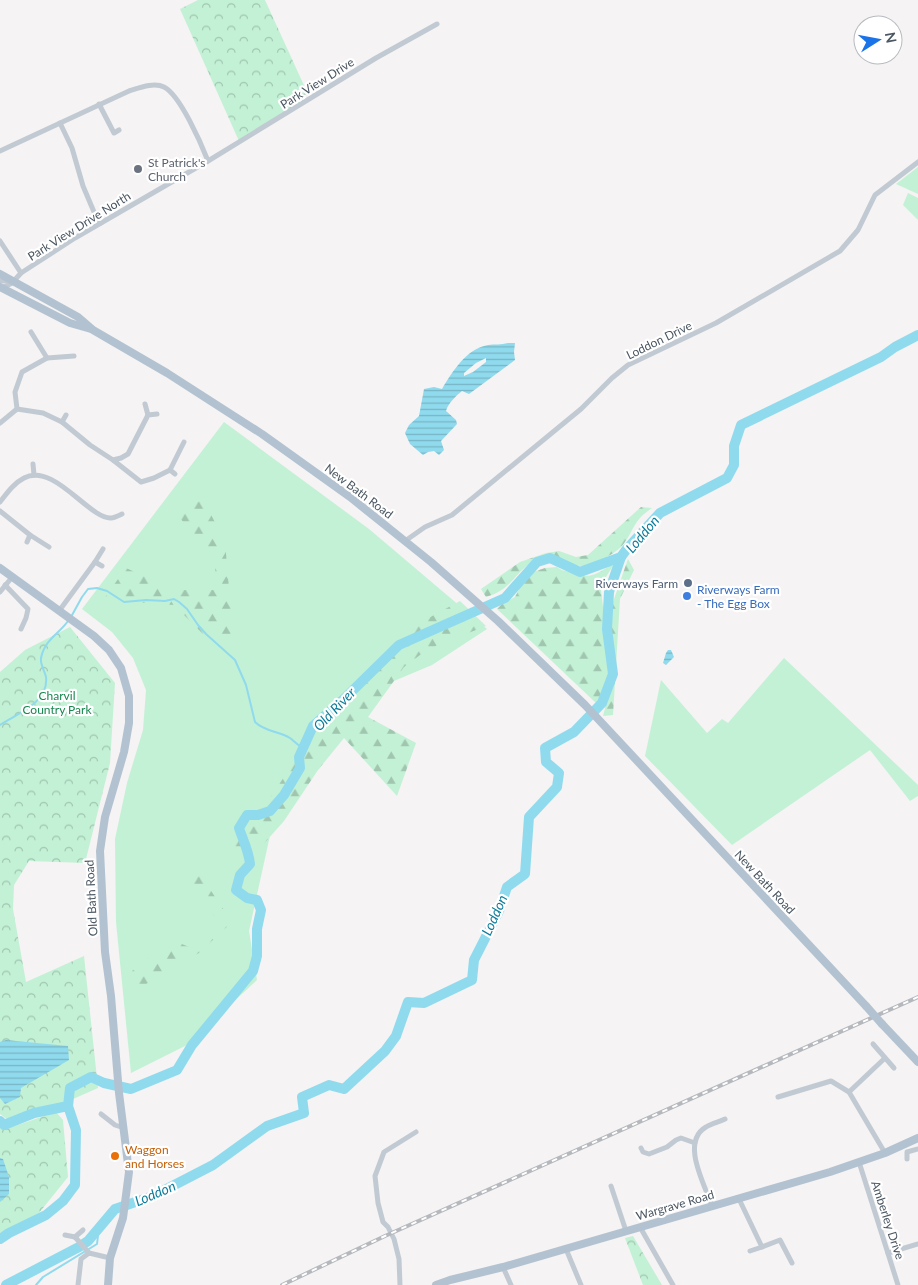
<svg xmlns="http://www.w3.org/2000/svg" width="918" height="1285" font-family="Lato,sans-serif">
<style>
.grass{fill:#c3f1d5}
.forest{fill:url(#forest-firs)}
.park{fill:url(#park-crowns)}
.water{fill:url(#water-rules);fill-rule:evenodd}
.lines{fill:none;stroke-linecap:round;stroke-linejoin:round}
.stream{stroke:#90daee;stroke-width:2}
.river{stroke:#90daee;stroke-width:10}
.minor{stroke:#c1cad2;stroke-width:5}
.primary{stroke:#b3c2d1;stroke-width:8}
.rail-casing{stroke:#b5b8bd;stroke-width:4}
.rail{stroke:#fff;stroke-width:2;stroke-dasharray:5.5;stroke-linecap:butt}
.primary-bridge{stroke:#b3c2d1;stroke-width:8}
.worship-dot{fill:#6b7280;stroke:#fff;stroke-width:2}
.service-dot{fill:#5c6f8a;stroke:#fff;stroke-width:2}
.shop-dot{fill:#3f7fe0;stroke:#fff;stroke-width:2}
.food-dot{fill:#e8710a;stroke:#fff;stroke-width:2}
.labels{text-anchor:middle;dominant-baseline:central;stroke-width:4.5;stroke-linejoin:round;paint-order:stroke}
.street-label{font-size:12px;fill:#4a5661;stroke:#fff}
.worship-label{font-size:12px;fill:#5b616d;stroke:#fff;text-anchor:start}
.service-label{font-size:12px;fill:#4e5e75;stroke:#fff;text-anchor:end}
.shop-label{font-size:12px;fill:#366cbe;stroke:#fff;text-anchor:start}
.park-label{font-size:12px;fill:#17864f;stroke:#fff}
.food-label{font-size:12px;fill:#c56008;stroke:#fff;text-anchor:start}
.water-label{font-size:14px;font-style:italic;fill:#0c7c9b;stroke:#fff}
</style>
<defs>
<pattern id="forest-firs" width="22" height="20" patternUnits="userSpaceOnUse" patternTransform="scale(1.25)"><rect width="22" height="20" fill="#c3f1d5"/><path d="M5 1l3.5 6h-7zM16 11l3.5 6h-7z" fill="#a0c6b0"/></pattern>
<pattern id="park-crowns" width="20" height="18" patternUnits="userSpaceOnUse" patternTransform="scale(1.25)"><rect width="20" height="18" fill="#c3f1d5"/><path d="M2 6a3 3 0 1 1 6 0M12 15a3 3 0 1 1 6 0" fill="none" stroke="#a0c6b0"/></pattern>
<pattern id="water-rules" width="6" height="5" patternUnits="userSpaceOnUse" patternTransform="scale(1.25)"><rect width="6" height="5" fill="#90daee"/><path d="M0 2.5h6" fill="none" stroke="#78b4c4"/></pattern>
</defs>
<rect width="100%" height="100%" fill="#f5f3f3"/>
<g class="grass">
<path d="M918 167V194L896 184Z"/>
<path d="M908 193 918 198V220L903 205Z"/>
<path d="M224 422 369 529 487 629 432 665 382 686 271 831 249 931 257 980 187 1045 131 1073 116 922 115 839 127 783 143 730 146 690 133 658 112 632 82 609Z"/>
<path d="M784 658 918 785V796L910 801 870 750 732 845 645 756 661 680 707 733 722 719 728 723Z"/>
</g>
<g class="forest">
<path d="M203 499 225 542 233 635 209 640 174 605 103 600 126 568 174 590H217L214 555 176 514Z"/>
<path d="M641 507 652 508C648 511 643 514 640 518 632 527 629 539 621 547 614 554 593 566 583 566 566 566 552 552 535 561 514 571 514 589 486 597L481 589 520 562 546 553 559 551 576 557 588 555Z"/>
<path d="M628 559 634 570 620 599 613 715 603 716 615 670 610 634 613 602Z"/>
<path d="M611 565 613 566 604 580 601 590 611 673 600 702 596 703 497 609 502 604 515 597 527 574 545 568 557 567C562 571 566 571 572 573 590 579 595 575 611 565Z"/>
<path d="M460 601 486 626 428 649 404 667 368 717 416 743 397 796 344 738 318 770 284 821 260 848 216 849 267 803 295 760 315 718 377 669 388 640Z"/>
<path d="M197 870 232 922 199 953 136 990 132 971 172 940 194 949 218 920 186 884Z"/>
</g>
<g class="park">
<path d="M198 0H265L307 92 302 101 239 141 180 9Z"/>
<path d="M70 627 115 683 110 763 85 863 29 861 14 885 13 909 26 982 84 956 98 1088 64 1103 35 1108 8 1120 0 1114V672L25 650Z"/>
<path d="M56 1112 63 1120 68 1177 39 1213 0 1233V1128L6 1129Z"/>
<path d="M633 1236 662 1285H643L625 1238Z"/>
</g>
<g class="water">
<path d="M508 343H515L514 352 515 360 469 394 462 391C456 396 448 403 446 411L456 420 457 424 441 441 444 450 439 455 434 451 428 452 423 455 410 444 405 433 409 425 419 416 424 389 434 387 442 389C453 371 466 349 488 345 495 344 501 345 508 343ZM486 358V362L473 372 464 376V373L476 363Z"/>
<path d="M668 650H671L674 657 666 665 663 663 666 653Z"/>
<path d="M6 1040 68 1046 69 1060 21 1088 20 1097 5 1104 0 1098V1042Z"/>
<path d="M0 1158 3 1159 9 1177V1194L0 1202Z"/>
</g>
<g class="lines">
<g class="stream">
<path d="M71 617 82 597 88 589 97 588 107 591 124 602 146 600 165 601 174 599 179 602 187 609 198 625 206 634 235 660 246 685 255 722C265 732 279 731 290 738 294 741 297 745 303 748"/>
<path d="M0 725C16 714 49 703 46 677 45 671 40 665 41 658 45 639 59 634 68 621"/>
<path d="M36 1285 43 1277 97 1244 99 1227"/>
</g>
<g class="river">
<path d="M0 1121 4 1125 34 1113 68 1106"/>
<path d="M0 1239 9 1233 46 1215 63 1201 75 1185 76 1130 68 1106 70 1088 91 1077 104 1083 131 1089 177 1070 192 1045 253 971 257 956V929L261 910 257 900 247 898 236 890 240 875 250 864C249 852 243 840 239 828L247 815H258L270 811 284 795 300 768 299 757 313 726 345 698 399 645 505 598 537 562 550 558 580 572 621 557"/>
<path d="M6 1285 79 1247 88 1241 115 1209 153 1196 213 1165 267 1126 304 1113 302 1097 329 1085 344 1089 385 1051 396 1036 408 1002 424 1003 472 980 474 960 499 911 507 887 525 874 529 817 557 787 559 773 546 762 545 748 574 732 602 703 613 674 607 629 609 592 621 557 626 550 660 513 727 478 734 465V446L741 425 881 357 895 347 918 335"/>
</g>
<g class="minor">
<path d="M99 104 114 133 119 130"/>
<path d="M60 123 72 148 83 186 94 212 101 223"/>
<path d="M0 151 129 91C139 88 154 82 164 87 180 95 201 143 208 161"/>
<path d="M0 241 21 273"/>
<path d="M0 281H13"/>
<path d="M2 288 12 283 21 273 75 238 208 161 376 58 437 24"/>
<path d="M31 332 47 358"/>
<path d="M145 404 148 415"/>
<path d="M17 409 43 413 62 422 90 445 113 460"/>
<path d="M157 414 148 415 128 454 121 458 113 460 141 482 154 478 170 470 175 474"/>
<path d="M62 422 66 415"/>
<path d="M0 423 17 409 15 392 22 372 47 358 74 356"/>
<path d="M33 464 34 475"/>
<path d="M170 470 184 442"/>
<path d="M0 502C7 493 14 483 24 478 54 462 89 519 111 518 114 518 118 516 122 514"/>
<path d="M0 511 30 535 49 547"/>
<path d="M405 541 425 527 452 515 581 409 612 378 628 365 716 323 840 251 858 230 875 195 918 162"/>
<path d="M27 542 30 535"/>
<path d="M95 562 102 566"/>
<path d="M5 585 28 609 26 618 21 629"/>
<path d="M0 592 13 576"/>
<path d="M59 611 95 562 103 549"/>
<path d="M873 1044 894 1068"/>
<path d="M849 1092 885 1058"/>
<path d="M778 1097 831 1081 849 1092 885 1153"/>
<path d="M101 1114 115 1125 124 1128"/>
<path d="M641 1148 643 1152 649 1154 667 1147 676 1140 681 1138 695 1143"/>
<path d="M907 1159V1152L918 1149"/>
<path d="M859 1162 898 1285"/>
<path d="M611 1186 626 1231"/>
<path d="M739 1199 762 1247 750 1251"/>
<path d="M712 1206C705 1185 680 1142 706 1127 712 1123 719 1122 725 1119"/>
<path d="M640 1227 673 1285"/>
<path d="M65 1235 75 1237"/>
<path d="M75 1237 89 1253"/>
<path d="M75 1237 83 1230"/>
<path d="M762 1247 780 1240 792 1263"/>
<path d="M566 1249 581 1285"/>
<path d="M888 1253 918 1244"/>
<path d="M503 1267 511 1285"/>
<path d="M78 1285 81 1259 89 1253 110 1258"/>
<path d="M400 1285 399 1259 394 1239 388 1227 383 1222 378 1203 375 1176 384 1152 416 1132"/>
</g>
<g class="primary">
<path d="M0 274 78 317 93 330 167 373 262 434 350 497 431 562 498 621 585 705 866 1006"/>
<path d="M0 287 70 323 91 329"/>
<path d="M0 568 94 636 109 650 121 668 129 696V723L124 752 105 817 100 851 105 952 111 996 119 1093 129 1172 123 1218 110 1258 108 1285"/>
<path d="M882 1024 918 1062"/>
<path d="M436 1285 450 1280 503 1267 830 1172 885 1153 918 1138"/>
</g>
<g class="rail-casing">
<path id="rail" d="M282 1285 385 1236 918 997"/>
</g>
<use href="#rail" class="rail"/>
<path class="primary-bridge" d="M866 1006 882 1024"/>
</g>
<circle class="worship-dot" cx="138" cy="169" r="5"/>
<circle class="service-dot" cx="688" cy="583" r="5"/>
<circle class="shop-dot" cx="687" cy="596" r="5"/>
<circle class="food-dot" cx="115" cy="1156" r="5"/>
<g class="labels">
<g class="street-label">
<text transform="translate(317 83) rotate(-32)">Park View Drive</text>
<text transform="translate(79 226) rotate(-32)">Park View Drive North</text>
<text transform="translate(659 340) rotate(-26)">Loddon Drive</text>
<text transform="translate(359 491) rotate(37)">New Bath Road</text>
<text transform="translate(765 882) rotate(47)">New Bath Road</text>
<text transform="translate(91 898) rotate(-93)">Old Bath Road</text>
<text transform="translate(675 1205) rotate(-16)">Wargrave Road</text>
<text transform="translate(888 1220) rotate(72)">Amberley Drive</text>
</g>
<g class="worship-label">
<text x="148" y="162">St Patrick's<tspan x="148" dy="14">Church</tspan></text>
</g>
<g class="service-label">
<text x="678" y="583">Riverways Farm</text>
</g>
<g class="shop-label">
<text x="697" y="589">Riverways Farm<tspan x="697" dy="14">- The Egg Box</tspan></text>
</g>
<g class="park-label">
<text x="57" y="695">Charvil<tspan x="57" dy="14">Country Park</tspan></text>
</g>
<g class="food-label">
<text x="125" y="1149">Waggon<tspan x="125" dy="14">and Horses</tspan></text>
</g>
<g class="water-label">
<text transform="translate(642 534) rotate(-50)">Loddon</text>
<text transform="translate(334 709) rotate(-46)">Old River</text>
<text transform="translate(494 915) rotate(-66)">Loddon</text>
<text transform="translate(155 1193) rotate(-23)">Loddon</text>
</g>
</g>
<g transform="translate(878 40) rotate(79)"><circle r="24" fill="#ffffff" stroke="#b7bbc0"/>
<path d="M0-4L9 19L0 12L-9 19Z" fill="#1a73e8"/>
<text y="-8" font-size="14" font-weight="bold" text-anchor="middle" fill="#4a5661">N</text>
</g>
</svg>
